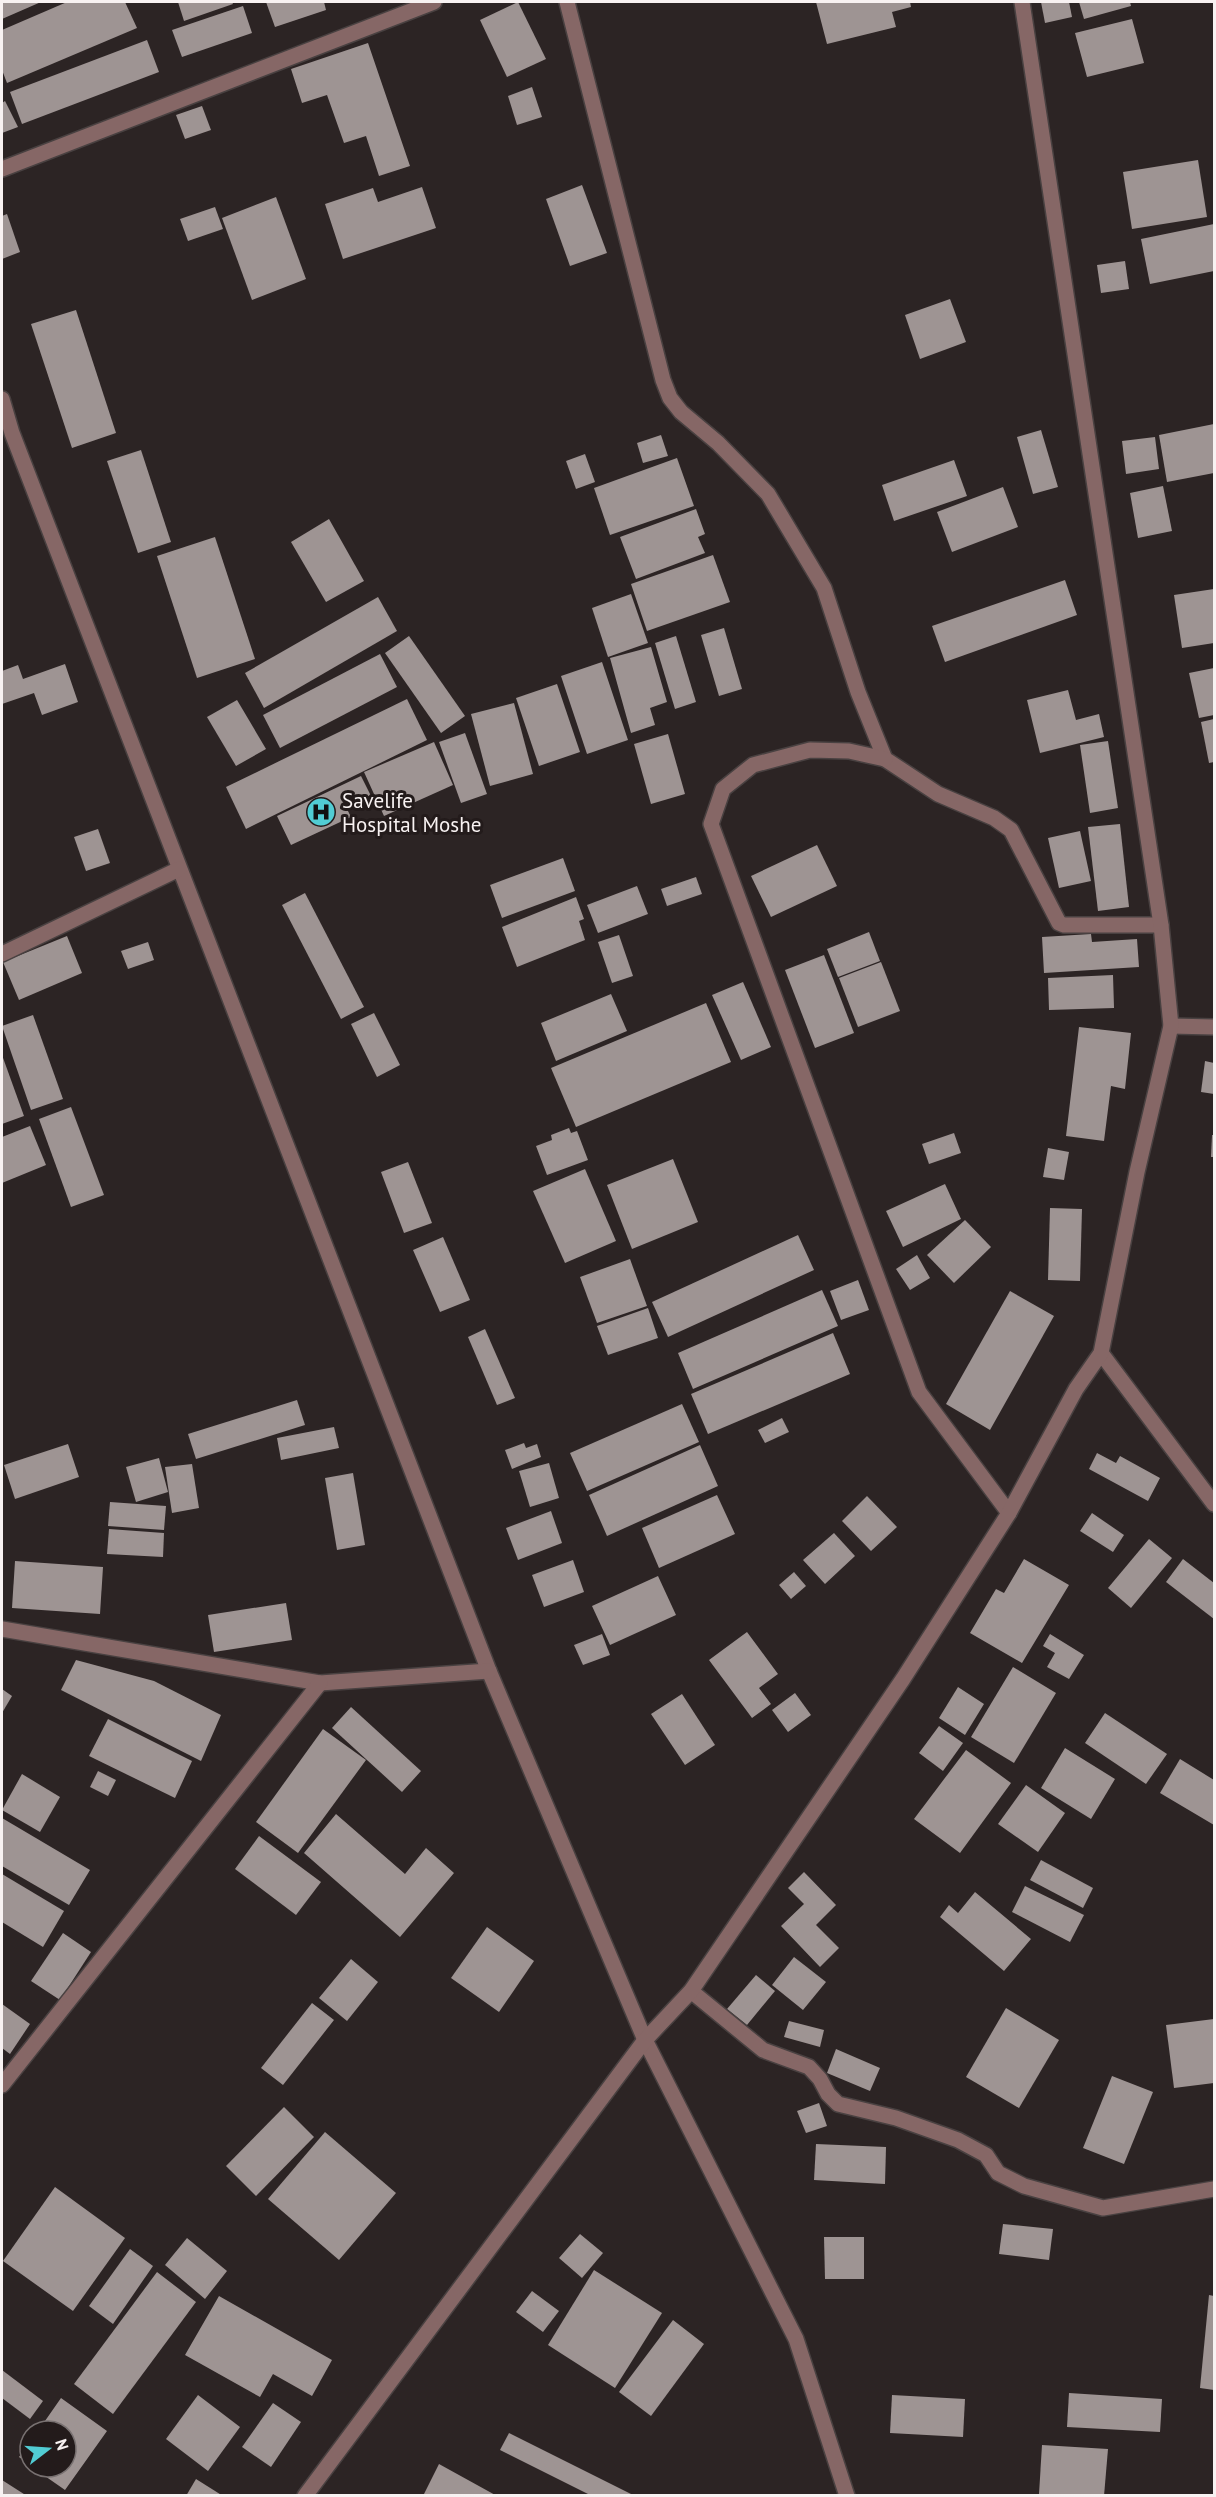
<svg xmlns="http://www.w3.org/2000/svg" width="1216" height="2497" font-family="'PT Sans',sans-serif">
<style>
.building{fill:#9e9493}
.lines{fill:none;stroke-linecap:round;stroke-linejoin:round}
.street-casing{stroke:#494141;stroke-width:18}
.street{stroke:#866766;stroke-width:15}
.labels{text-anchor:middle;dominant-baseline:central;stroke-width:6;stroke-linejoin:round;paint-order:stroke}
.poi-label{font-size:21px;fill:#f8f2f2;stroke:#231b1b;text-anchor:start}
</style>
<rect width="100%" height="100%" fill="#2c2424"/>
<g class="building">
<path d="M2 2H41L2 19Z"/>
<path d="M67 2H125L137 28 7 83 2 70V30Z"/>
<path d="M178 2H232L233 4 184 21Z"/>
<path d="M266 2H324L326 10 275 27Z"/>
<path d="M518 2 546 59 507 77 480 20Z"/>
<path d="M816 2H910L911 7 892 12 896 27 827 44Z"/>
<path d="M1041 2H1069L1072 17 1045 23Z"/>
<path d="M1079 2H1130L1131 6 1084 19Z"/>
<path d="M243 6 252 33 182 57 172 30Z"/>
<path d="M1132 19 1144 63 1087 77 1075 33Z"/>
<path d="M147 40 159 72 22 124 10 92Z"/>
<path d="M368 43 410 166 379 176 366 136 344 143 327 95 302 103 291 69Z"/>
<path d="M532 87 542 117 517 125 508 96Z"/>
<path d="M5 101 18 127 2 133V103Z"/>
<path d="M202 106 211 130 185 139 176 115Z"/>
<path d="M1198 160 1207 217 1132 229 1123 172Z"/>
<path d="M582 185 607 253 570 266 546 199Z"/>
<path d="M422 187 436 228 343 259 325 204 373 188 378 202Z"/>
<path d="M276 197 306 279 252 300 222 218Z"/>
<path d="M215 207 223 229 188 241 180 219Z"/>
<path d="M7 214 20 252 2 259V216Z"/>
<path d="M1214 224V271L1150 284 1141 239Z"/>
<path d="M1125 261 1129 289 1101 293 1097 265Z"/>
<path d="M950 299 966 342 920 359 905 315Z"/>
<path d="M76 310 116 433 72 448 31 324Z"/>
<path d="M1214 424V473L1167 482 1159 435Z"/>
<path d="M1041 430 1058 487 1033 494 1017 437Z"/>
<path d="M661 435 668 456 643 463 637 443Z"/>
<path d="M1155 437 1159 469 1126 474 1122 441Z"/>
<path d="M141 450 171 542 138 553 107 461Z"/>
<path d="M585 454 595 482 576 489 566 461Z"/>
<path d="M677 458 694 506 610 535 594 488Z"/>
<path d="M954 460 967 496 894 521 882 485Z"/>
<path d="M1163 486 1172 531 1138 538 1130 493Z"/>
<path d="M1003 487 1018 527 952 552 937 512Z"/>
<path d="M696 509 705 534 698 537 705 553 636 579 620 537Z"/>
<path d="M329 519 364 581 326 602 291 542Z"/>
<path d="M215 537 255 659 197 678 157 556Z"/>
<path d="M713 555 730 602 647 631 631 584Z"/>
<path d="M1065 580 1077 615 945 662 932 626Z"/>
<path d="M1214 589V643L1182 648 1174 595Z"/>
<path d="M631 594 648 643 608 657 592 608Z"/>
<path d="M378 597 397 631 264 708 245 673Z"/>
<path d="M724 628 742 689 719 696 701 635Z"/>
<path d="M409 636 465 716 441 733 385 653Z"/>
<path d="M676 636 696 702 675 709 655 643Z"/>
<path d="M651 647 667 702 650 708 655 725 631 733 610 658Z"/>
<path d="M380 654 397 687 280 748 263 715Z"/>
<path d="M602 662 628 740 587 754 561 676Z"/>
<path d="M65 664 78 702 42 715 34 693 2 704V671L18 665 23 679Z"/>
<path d="M1214 668V715L1199 718 1189 673Z"/>
<path d="M557 684 580 752 539 766 516 698Z"/>
<path d="M1068 690 1076 720 1099 714 1104 737 1040 753 1027 700Z"/>
<path d="M407 699 427 740 246 829 226 787Z"/>
<path d="M237 700 266 749 236 766 207 717Z"/>
<path d="M514 703 533 774 490 786 471 714Z"/>
<path d="M1214 719V762L1209 763 1201 722Z"/>
<path d="M465 733 487 794 461 803 439 742Z"/>
<path d="M668 734 685 794 651 804 634 744Z"/>
<path d="M1108 741 1118 808 1090 813 1080 745Z"/>
<path d="M434 742 453 785 384 816 364 772Z"/>
<path d="M361 776 371 796 346 807 351 817 291 845 277 816Z"/>
<path d="M1120 824 1129 907 1098 911 1088 827Z"/>
<path d="M98 829 110 863 86 871 74 837Z"/>
<path d="M1080 831 1091 881 1059 888 1048 838Z"/>
<path d="M817 845 837 886 771 917 751 876Z"/>
<path d="M563 858 575 891 502 918 490 885Z"/>
<path d="M696 877 702 894 667 906 661 889Z"/>
<path d="M637 886 648 914 598 933 587 905Z"/>
<path d="M305 893 364 1007 341 1019 282 905Z"/>
<path d="M576 897 584 919 579 921 585 940 517 967 502 927Z"/>
<path d="M869 932 880 961 838 977 827 949Z"/>
<path d="M1091 934 1092 942 1137 939 1139 967 1044 973 1042 937Z"/>
<path d="M619 935 633 976 612 983 598 942Z"/>
<path d="M67 936 82 973 19 1000 3 962Z"/>
<path d="M148 942 154 960 128 969 121 951Z"/>
<path d="M824 955 854 1033 815 1048 785 970Z"/>
<path d="M881 962 900 1011 858 1027 839 978Z"/>
<path d="M1113 975 1114 1008 1049 1010 1048 978Z"/>
<path d="M743 982 771 1047 741 1060 712 995Z"/>
<path d="M611 994 627 1031 556 1061 541 1023Z"/>
<path d="M706 1003 731 1062 576 1127 551 1068Z"/>
<path d="M374 1013 400 1065 377 1077 351 1024Z"/>
<path d="M33 1015 63 1099 31 1110 2 1026Z"/>
<path d="M1079 1027 1131 1033 1125 1089 1111 1086 1104 1141 1066 1136Z"/>
<path d="M2 1055 24 1116 2 1124Z"/>
<path d="M1205 1061 1214 1063V1094L1201 1092Z"/>
<path d="M71 1107 104 1195 71 1207 39 1119Z"/>
<path d="M30 1126 46 1165 2 1183V1137Z"/>
<path d="M569 1128 571 1133 577 1131 588 1160 547 1175 536 1146 552 1140 551 1135Z"/>
<path d="M954 1133 961 1153 929 1164 922 1144Z"/>
<path d="M1212 1135H1214V1157H1211Z"/>
<path d="M1048 1148 1069 1152 1064 1180 1043 1177Z"/>
<path d="M673 1159 698 1222 632 1249 607 1185Z"/>
<path d="M408 1162 432 1223 404 1233 381 1172Z"/>
<path d="M585 1169 616 1241 565 1263 533 1191Z"/>
<path d="M945 1184 961 1219 903 1247 886 1211Z"/>
<path d="M1050 1208 1082 1209 1080 1281 1048 1280Z"/>
<path d="M965 1220 991 1247 954 1283 927 1255Z"/>
<path d="M798 1235 814 1270 668 1337 652 1302Z"/>
<path d="M443 1237 470 1300 440 1312 413 1250Z"/>
<path d="M917 1255 930 1278 910 1290 896 1269Z"/>
<path d="M630 1259 647 1306 597 1323 580 1277Z"/>
<path d="M858 1280 869 1310 841 1320 830 1291Z"/>
<path d="M822 1290 838 1326 693 1389 678 1353Z"/>
<path d="M1010 1291 1054 1316 990 1430 946 1404Z"/>
<path d="M648 1308 658 1338 608 1355 597 1326Z"/>
<path d="M485 1329 515 1398 497 1405 468 1337Z"/>
<path d="M833 1333 850 1374 708 1434 691 1394Z"/>
<path d="M297 1400 305 1425 196 1459 188 1434Z"/>
<path d="M682 1404 699 1442 587 1491 570 1453Z"/>
<path d="M782 1418 789 1432 765 1443 758 1430Z"/>
<path d="M334 1427 339 1448 281 1460 277 1438Z"/>
<path d="M524 1443 526 1448 537 1444 541 1457 512 1469 505 1450Z"/>
<path d="M68 1444 79 1477 15 1499 4 1465Z"/>
<path d="M700 1445 718 1486 607 1536 589 1495Z"/>
<path d="M1097 1453 1116 1463 1120 1456 1160 1478 1148 1501 1089 1469Z"/>
<path d="M159 1458 168 1492 136 1502 126 1467Z"/>
<path d="M549 1463 559 1498 530 1507 519 1471Z"/>
<path d="M192 1464 199 1508 172 1513 165 1467Z"/>
<path d="M353 1473 365 1545 337 1550 325 1478Z"/>
<path d="M717 1495 735 1534 659 1568 642 1528Z"/>
<path d="M867 1496 897 1527 871 1551 842 1521Z"/>
<path d="M110 1502 166 1506 164 1530 108 1526Z"/>
<path d="M551 1511 562 1543 518 1560 506 1528Z"/>
<path d="M1092 1513 1124 1535 1113 1552 1080 1531Z"/>
<path d="M109 1529 164 1533 163 1557 107 1554Z"/>
<path d="M834 1533 855 1556 825 1584 803 1560Z"/>
<path d="M1149 1539 1172 1558 1131 1608 1108 1588Z"/>
<path d="M1024 1559 1069 1585 1022 1663 970 1633 996 1589 1004 1593Z"/>
<path d="M1183 1559 1214 1583V1619L1166 1582Z"/>
<path d="M573 1560 584 1592 544 1607 532 1575Z"/>
<path d="M15 1561 103 1567 100 1614 12 1608Z"/>
<path d="M794 1572 806 1586 791 1599 779 1585Z"/>
<path d="M658 1576 676 1615 610 1645 592 1606Z"/>
<path d="M286 1603 292 1640 214 1652 208 1615Z"/>
<path d="M747 1632 778 1674 759 1688 771 1704 752 1718 709 1660Z"/>
<path d="M602 1634 610 1655 583 1665 574 1645Z"/>
<path d="M1050 1634 1084 1655 1069 1679 1047 1667 1055 1653 1043 1646Z"/>
<path d="M76 1660 154 1681 221 1715 201 1761 61 1690Z"/>
<path d="M1013 1667 1056 1693 1014 1763 971 1737Z"/>
<path d="M958 1687 984 1704 965 1735 939 1718Z"/>
<path d="M2 1689 12 1696 2 1713Z"/>
<path d="M795 1693 811 1715 788 1732 772 1710Z"/>
<path d="M682 1694 715 1745 685 1765 651 1714Z"/>
<path d="M351 1707 421 1771 402 1792 332 1728Z"/>
<path d="M1105 1713 1167 1754 1146 1784 1085 1743Z"/>
<path d="M108 1719 192 1761 175 1798 89 1756Z"/>
<path d="M939 1726 963 1743 943 1771 919 1753Z"/>
<path d="M323 1729 366 1760 298 1853 256 1822Z"/>
<path d="M1065 1748 1115 1779 1091 1819 1041 1788Z"/>
<path d="M966 1750 1011 1783 960 1853 914 1819Z"/>
<path d="M1180 1759 1214 1780V1825L1160 1793Z"/>
<path d="M98 1771 116 1780 108 1796 90 1787Z"/>
<path d="M22 1774 60 1797 40 1832 2 1810Z"/>
<path d="M1026 1785 1065 1813 1038 1852 998 1824Z"/>
<path d="M336 1814 405 1874 426 1848 454 1873 400 1937 304 1853Z"/>
<path d="M2 1818 90 1870 69 1905 2 1866Z"/>
<path d="M259 1836 321 1882 296 1915 235 1869Z"/>
<path d="M1041 1860 1093 1888 1083 1908 1030 1880Z"/>
<path d="M804 1872 836 1905 816 1925 839 1948 820 1967 781 1926 804 1904 788 1888Z"/>
<path d="M2 1874 64 1911 43 1947 2 1922Z"/>
<path d="M1025 1886 1084 1915 1070 1942 1012 1912Z"/>
<path d="M975 1892 1031 1939 1004 1971 940 1917 949 1905 958 1913Z"/>
<path d="M487 1927 534 1961 499 2012 451 1978Z"/>
<path d="M63 1933 91 1952 60 2000 31 1981Z"/>
<path d="M794 1957 826 1982 803 2010 772 1985Z"/>
<path d="M351 1959 378 1982 347 2021 319 1998Z"/>
<path d="M756 1975 775 1991 747 2025 727 2009Z"/>
<path d="M312 2003 334 2020 283 2085 261 2068Z"/>
<path d="M2 2004 30 2024 10 2054 2 2048Z"/>
<path d="M1006 2008 1059 2040 1019 2108 966 2077Z"/>
<path d="M1214 2019V2083L1174 2088 1166 2025Z"/>
<path d="M789 2021 824 2030 820 2047 784 2037Z"/>
<path d="M836 2049 880 2068 870 2091 827 2073Z"/>
<path d="M1112 2076 1153 2092 1124 2164 1083 2148Z"/>
<path d="M819 2103 827 2126 806 2133 797 2111Z"/>
<path d="M284 2107 314 2137 256 2196 226 2166Z"/>
<path d="M325 2132 396 2193 339 2260 268 2199Z"/>
<path d="M816 2144 886 2147 885 2184 814 2180Z"/>
<path d="M55 2187 125 2238 73 2311 3 2261Z"/>
<path d="M1003 2224 1053 2229 1049 2260 999 2254Z"/>
<path d="M580 2234 603 2253 582 2278 559 2258Z"/>
<path d="M824 2237H864V2279H825Z"/>
<path d="M187 2238 227 2271 205 2299 165 2265Z"/>
<path d="M130 2249 153 2266 113 2324 89 2306Z"/>
<path d="M594 2270 662 2313 615 2388 548 2345Z"/>
<path d="M157 2272 196 2302 113 2414 74 2384Z"/>
<path d="M532 2291 559 2311 543 2332 516 2312Z"/>
<path d="M1209 2295 1214 2296V2390L1200 2388Z"/>
<path d="M219 2296 332 2360 312 2396 273 2374 260 2397 185 2355Z"/>
<path d="M673 2320 704 2344 651 2416 619 2392Z"/>
<path d="M2 2370 43 2401 30 2419 2 2398Z"/>
<path d="M1069 2393 1162 2399 1160 2432 1067 2427Z"/>
<path d="M198 2395 240 2427 208 2471 166 2439Z"/>
<path d="M892 2395 965 2399 963 2437 890 2433Z"/>
<path d="M61 2398 107 2431 65 2490 32 2467H66V2431H38Z"/>
<path d="M273 2403 301 2422 271 2467 242 2447Z"/>
<path d="M509 2433 635 2496H592L500 2450Z"/>
<path d="M30 2442V2465L19 2457Z"/>
<path d="M1042 2445 1108 2449 1104 2496 1039 2494Z"/>
<path d="M439 2464 497 2496H423Z"/>
<path d="M196 2479 223 2496H186Z"/>
<path d="M2 2480 27 2496H2Z"/>
</g>
<g class="lines">
<g class="street-casing">
<g id="street">
<path d="M567 2 663 380 670 398 681 412 718 443 768 494 824 588 858 692 885 759 938 794 994 818 1011 830 1059 923 1064 925H1161"/>
<path d="M2 169 434 2"/>
<path d="M2 399 12 433 489 1671 645 2040 796 2339 847 2496"/>
<path d="M885 759 849 751 810 750 753 765 723 789 711 824 919 1392 1009 1513"/>
<path d="M2 954 179 869"/>
<path d="M1171 1026 1214 1027"/>
<path d="M1101 1353 1214 1504"/>
<path d="M2 1629 320 1683 489 1671"/>
<path d="M691 1991 763 2050 809 2067 820 2079 828 2094 838 2104 896 2118 958 2140 986 2155 998 2173 1024 2186 1103 2208 1214 2189"/>
<path d="M2 2085 320 1683"/>
<path d="M305 2496 645 2040 691 1991 903 1679 1009 1513 1076 1389 1101 1353 1137 1172 1171 1026 1161 925 1022 2"/>
</g>
</g>
<use href="#street" class="street"/>
</g>
<defs>
<g id="hospital-disc" transform="scale(1.5)"><circle r="9.5" fill="#51ccd3" stroke="#231b1b"/><path d="M-5-5h3v3.5h4V-5h3V5h-3V1.5h-4V5h-3Z" fill="#111"/></g>
</defs>
<g fill-rule="evenodd">
<use href="#hospital-disc" x="321" y="812"/>
</g>
<g class="labels">
<g class="poi-label">
<text x="342" y="800">Savelife<tspan x="342" dy="24">Hospital Moshe</tspan></text>
</g>
</g>
<rect width="1216" height="2497" fill="none" stroke="#f8f2f2" stroke-width="6"/>
<g transform="translate(48 2449) rotate(73)"><circle r="28" fill="#231b1b" stroke="#787171" stroke-width="1.5"/>
<path d="M0-4.5L10 22L0 15L-10 22Z" fill="#51ccd3"/>
<text y="-9" font-size="16" font-weight="bold" text-anchor="middle" fill="#f8f2f2">N</text>
</g>
</svg>
